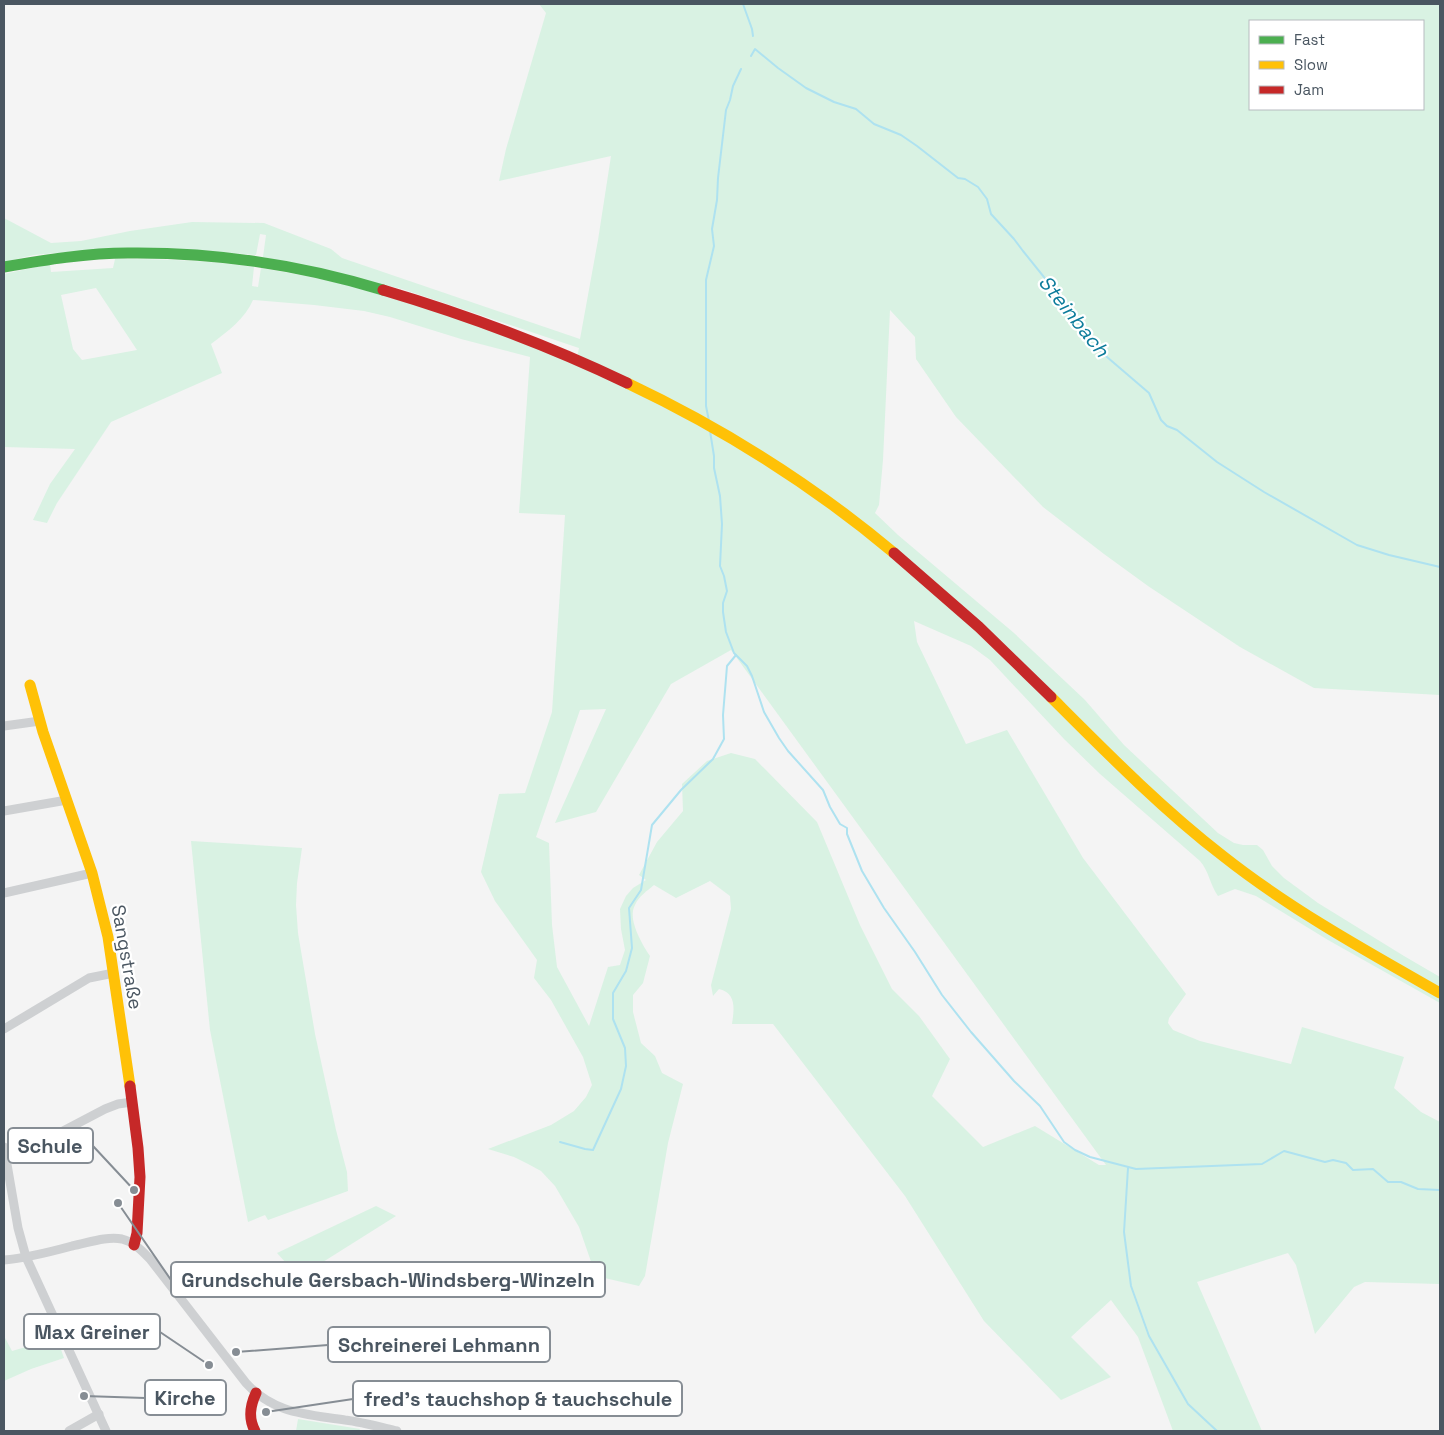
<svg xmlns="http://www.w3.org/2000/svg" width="1444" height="1435" font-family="'Space Grotesk',sans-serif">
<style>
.green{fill:#d9f2e3;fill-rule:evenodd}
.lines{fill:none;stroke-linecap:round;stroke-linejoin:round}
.stream{stroke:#aee2f0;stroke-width:2}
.street{stroke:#ced0d2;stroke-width:9}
.fast{stroke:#4caf50;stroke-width:11}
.slow{stroke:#ffc107;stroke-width:11}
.jam{stroke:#c62828;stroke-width:11}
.labels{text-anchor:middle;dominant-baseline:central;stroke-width:4.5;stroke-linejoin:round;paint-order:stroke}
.street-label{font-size:19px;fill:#4a5661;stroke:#fff}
.water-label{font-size:20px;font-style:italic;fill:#0c7c9b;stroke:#fff}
.leader{fill:none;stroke:#868d94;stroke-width:2}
.callout-dot{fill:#868d94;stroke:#fff;stroke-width:2}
.callout{fill:#fff;stroke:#868d94;stroke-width:2}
.callout-label{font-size:20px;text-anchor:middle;font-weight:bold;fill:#4a5661}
</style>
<rect width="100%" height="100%" fill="#f4f4f4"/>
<g class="green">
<path d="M539 4H1440V695L1314 688 1240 647 1148 586 1104 554 1043 507 956 417 916 359 915 337 890 310 883 460 879 505 875 513 898 535 1014 633 1085 700 1124 745 1218 833 1234 843 1243 845H1257L1263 850 1272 866 1284 878 1318 903 1404 956 1440 977V1003L1328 940 1256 896 1235 889 1218 896C1210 885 1209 871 1200 861L1100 774 1064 739 990 660 971 646 914 621 917 642 966 744 1007 730 1083 858 1186 994 1169 1018 1168 1023 1173 1030 1200 1041 1291 1064 1302 1027 1404 1057 1394 1088 1421 1112 1440 1122V1284L1365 1282 1354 1287 1315 1334 1296 1265 1288 1253 1197 1282 1262 1431H1173L1138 1337 1111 1300 1071 1337 1111 1377 1061 1400 984 1321 905 1196 773 1024H732C734 1010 737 993 719 989L713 996 711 985 731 909 730 896 710 881 676 898 654 885C647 891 639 896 635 905 627 919 642 944 650 956L643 983 633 995V1012L641 1043 655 1056 662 1073 683 1084 668 1143 645 1276 639 1286 596 1276 579 1227 555 1186 541 1171 528 1164 514 1157 488 1149 551 1125 574 1111 586 1097 592 1085 583 1057 551 1000 534 978 537 960 495 901 481 872 499 794 525 793 552 712 565 515 519 513 530 357 461 339 390 317 364 311 314 305 253 300C245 319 228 331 211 344L222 373 111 422 57 503 47 523 33 520 50 484 75 449 4 447V274L50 264 51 272 113 268 115 259C161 259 208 260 254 267L252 286 258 287 261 268C299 274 338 282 376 292 444 312 511 337 576 363L579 348 402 289 263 257 266 235 260 234 256 255 166 248 79 251 34 255 4 262V218L51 243 81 241 130 231 192 222 264 223 331 249 342 258 580 339 598 240 611 156 499 181 506 149 546 13ZM1250 21H1423V109H1250ZM96 288 137 350 82 360 73 349 61 295ZM731 650 1106 1165H1099L1035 1126 983 1147 932 1096 950 1059 919 1016 892 989 860 925 817 822 755 759 731 753 707 761 682 784 683 811 657 842 639 875 646 880 633 888 626 896 620 909 621 929 625 950 620 965 608 967 589 1026 557 967 552 925 549 843 536 837 580 710 606 709 555 823 596 812 671 684Z"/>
<path d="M191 841 302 848 297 883 296 905 298 933 315 1034 336 1130 347 1172 348 1191 268 1220 265 1215 248 1222 210 1030Z"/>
<path d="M376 1206 396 1216 307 1272 287 1264 277 1253Z"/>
<path d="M4 1336 12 1351 57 1338 64 1358 31 1369 4 1381Z"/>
<path d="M298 1419 360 1429 359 1431H296Z"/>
</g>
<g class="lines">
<g class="stream">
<path d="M743 4 752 29 753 36"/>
<path d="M751 56 755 49 778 68 806 88 834 102 856 109 874 124 901 135 917 146 958 178 965 179 978 187 987 199 991 214 1014 239 1023 251 1060 297 1071 315 1096 341 1100 351 1149 393 1161 420 1167 426 1177 430 1217 462 1264 492 1357 545 1389 555 1440 567"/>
<path d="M709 421 706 406V280L714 246 712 229 717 200 718 178 726 110 730 100 733 86 741 69"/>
<path d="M710 431 714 456V468L720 496 722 524 720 566 724 576 727 591 723 603V612L726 632 734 653 747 666 752 676 764 712 779 738 788 751 823 790 830 807 840 824 847 828V834L862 871 884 908 915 952 942 995 971 1032 1014 1081 1040 1106 1064 1142 1075 1150 1090 1157 1136 1169 1262 1164 1284 1151 1325 1162 1333 1160 1346 1163 1353 1170 1373 1169 1388 1182H1401L1418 1189 1440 1190"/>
<path d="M560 1142 585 1149 593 1150 621 1089 626 1066 625 1048 613 1019V993L626 971 632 948 629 908 641 890 652 825 681 790 713 759 724 739 723 715 727 666 736 655"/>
<path d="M1128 1168 1124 1232 1131 1286 1149 1336 1188 1404 1217 1431"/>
</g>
<g class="street">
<path d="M4 726 40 721"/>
<path d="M4 811 67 800"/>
<path d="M4 893 92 873"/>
<path d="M4 1029 89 978 114 973"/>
<path d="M4 1147 18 1228 26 1257 106 1431"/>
<path d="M6 1161 105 1109 118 1104 132 1102"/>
<path d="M4 1260C27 1258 50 1252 72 1246 88 1243 106 1236 122 1239 134 1242 142 1251 150 1259L246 1383C274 1414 307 1414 345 1420 362 1422 380 1427 397 1431"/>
<path d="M69 1431 99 1414"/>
</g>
<path class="fast" d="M4 267C45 260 87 253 128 253 214 252 301 265 383 290"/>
<g class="slow">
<path d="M627 383C722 428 813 485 894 553"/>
<path d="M30 685 43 732 92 873 108 937 130 1086"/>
<path d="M1051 697C1106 752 1161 808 1223 856 1290 909 1366 951 1440 993"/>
</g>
<g class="jam">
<path d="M383 290C467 315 548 345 627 383"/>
<path d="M894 553 979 627 1051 697"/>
<path d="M130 1086 138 1148 140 1177 137 1233 134 1245"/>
<path d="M255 1431C248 1418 250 1406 256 1393"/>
</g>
</g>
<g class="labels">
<g class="street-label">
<text transform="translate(127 957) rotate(80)">Sangstraße</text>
</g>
<g class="water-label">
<text transform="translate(1074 316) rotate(51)">Steinbach</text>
</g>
</g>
<path class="leader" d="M134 1190L93 1146M118 1203L171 1280M209 1365L160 1332M236 1352L328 1345M84 1396L145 1398M266 1412L353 1399"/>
<g class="callout-dot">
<circle cx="134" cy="1190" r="5"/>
<circle cx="118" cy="1203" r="5"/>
<circle cx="209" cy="1365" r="5"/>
<circle cx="236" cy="1352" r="5"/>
<circle cx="84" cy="1396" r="5"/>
<circle cx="266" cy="1412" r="5"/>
</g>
<g class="callout">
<rect x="8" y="1128" width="85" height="35" rx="5"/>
<rect x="171" y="1262" width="434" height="35" rx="5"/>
<rect x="24" y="1314" width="136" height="35" rx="5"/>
<rect x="328" y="1327" width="222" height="35" rx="5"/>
<rect x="145" y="1380" width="81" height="35" rx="5"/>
<rect x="353" y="1381" width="329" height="35" rx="5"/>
</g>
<g class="callout-label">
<text x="50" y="1153">Schule</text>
<text x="388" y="1287">Grundschule Gersbach-Windsberg-Winzeln</text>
<text x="92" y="1339">Max Greiner</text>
<text x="439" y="1352">Schreinerei Lehmann</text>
<text x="185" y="1405">Kirche</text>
<text x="518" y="1406">fred's tauchshop &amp; tauchschule</text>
</g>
<rect width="1444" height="1435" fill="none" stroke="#4a5661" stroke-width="10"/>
<rect x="1249" y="20" width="175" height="90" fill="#ffffff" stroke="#b7bbc0"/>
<rect x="1259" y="36" width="25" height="8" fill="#4caf50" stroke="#b7bbc0"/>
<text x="1294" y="45" font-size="15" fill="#4a5661">Fast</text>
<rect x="1259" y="61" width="25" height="8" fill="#ffc107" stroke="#b7bbc0"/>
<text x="1294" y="70" font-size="15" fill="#4a5661">Slow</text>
<rect x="1259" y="86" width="25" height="8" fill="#c62828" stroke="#b7bbc0"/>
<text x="1294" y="95" font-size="15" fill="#4a5661">Jam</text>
</svg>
